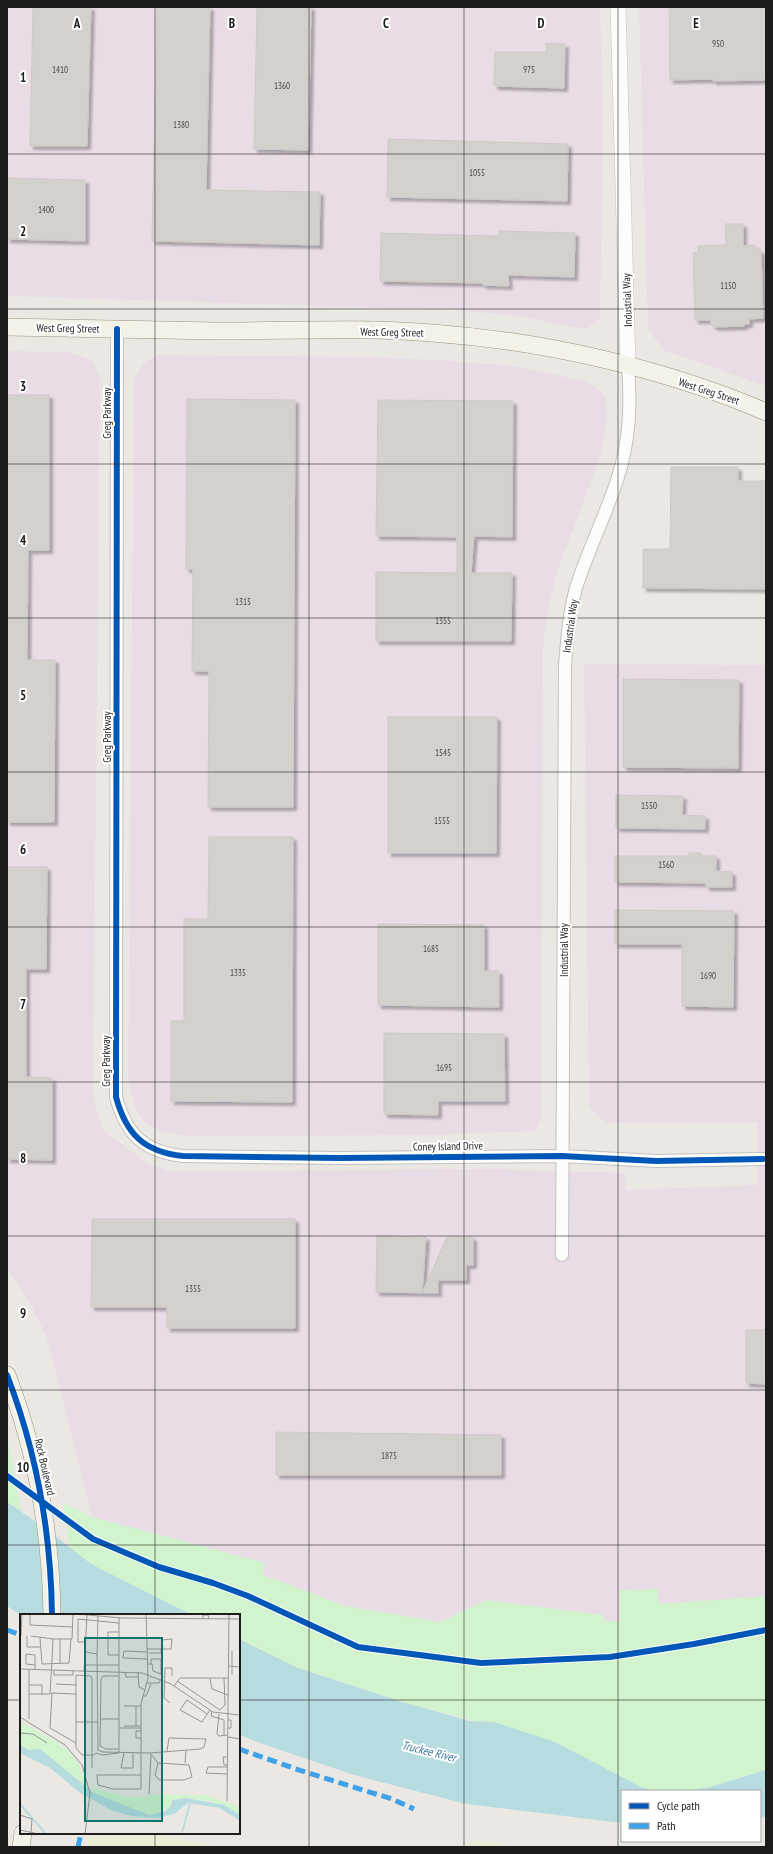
<svg xmlns="http://www.w3.org/2000/svg" width="773" height="1854" font-family="'PT Sans Narrow',sans-serif">
<style>
.industrial{fill:#e9dce5}
.farmland{fill:#edebd6}
.park{fill:#d1f3cd}
.water{fill:#b6dce0}
.building{fill:#d3d0cd;stroke:#cec9c6;filter:url(#shadow)}
.lines{fill:none;stroke-linecap:round;stroke-linejoin:round}
.minor-casing{stroke:#c3c2c0;stroke-width:14}
.tertiary-casing{stroke:#c3c2c0;stroke-width:16}
.secondary-casing{stroke:#96947c;stroke-width:18}
.minor{stroke:#fcfcfb;stroke-width:12}
.tertiary{stroke:#fcfcfb;stroke-width:15}
.secondary{stroke:#f3f2e9;stroke-width:17}
.quiet{stroke:#3da2ea;stroke-width:5;stroke-dasharray:10 5;stroke-linecap:butt}
.cycleway-casing{stroke:#fff;stroke-width:8}
.cycleway{stroke:#0057b8;stroke-width:6}
.grid{fill:none;stroke:#1c1c1c;stroke-width:1;stroke-opacity:0.55}
.labels{text-anchor:middle;dominant-baseline:central;stroke-width:4;stroke-linejoin:round;paint-order:stroke}
.number-label{font-size:9px;fill:#4a4948}
.street-label{font-size:11px;fill:#1c1c1c;stroke:#fff}
.water-label{font-size:12px;font-style:italic;fill:#3f7aa0;stroke:#fff}
.inset-river{fill:none;stroke:#b6dce0;stroke-width:2}
.inset-road{fill:none;stroke:#989694;stroke-width:1}
.view{fill:#0f766e;fill-opacity:0.15;stroke:#0f766e;stroke-width:2}
.inset-edge{fill:none;stroke:#1c1c1c;stroke-width:2}
.grid-label{font-size:13px;text-anchor:middle;font-weight:bold;fill:#1c1c1c;stroke:#fff;stroke-width:4;stroke-linejoin:round;paint-order:stroke}
</style>
<defs>
<filter id="shadow"><feDropShadow dx="3.5" dy="3.5" stdDeviation="1" flood-color="#0004"/></filter>
</defs>
<rect width="100%" height="100%" fill="#ebe8e4"/>
<g class="industrial">
<path d="M7 7H600L603 121 600 320 586 329 509 315 454 310 7 296Z"/>
<path d="M639 7H766V386L663 350 648 328Z"/>
<path d="M7 351 70 352 93 361 100 379 93 1095 102 1129 146 1162 168 1171 494 1169 625 1173 626 1190 757 1185V1122L606 1123 589 1107 584 664 766 665V1596L658 1604 620 1590 621 1622 602 1620V1615L486 1600 440 1622 346 1606 262 1575 265 1563 92 1517 47 1338 28 1299 7 1268Z"/>
<path d="M159 355 361 357 439 360 514 366 589 382 605 396 607 417 600 458 557 572 547 615 543 648 541 1118 536 1131 435 1135 187 1136 161 1131 147 1124 136 1110 128 1080 134 379 144 363Z"/>
</g>
<g class="farmland">
<path d="M89 1833H151L219 1847H87Z"/>
<path d="M475 1841 503 1844 515 1847H453Z"/>
</g>
<g class="park">
<path d="M7 1435 21 1511 7 1502Z"/>
<path d="M63 1503 92 1517 265 1563 263 1575 346 1606 440 1622 486 1600 603 1615V1620L620 1622V1590L658 1589 659 1604 766 1596V1770L710 1787 684 1791H662L641 1787 555 1742 399 1701 295 1667 239 1638V1615H192L91 1564 69 1546Z"/>
</g>
<g class="water">
<path d="M7 1502 48 1530 91 1564 192 1615H21L7 1606Z"/>
<path d="M239 1639 295 1667 399 1701 470 1721 494 1722 555 1742 641 1787 654 1791H622V1823L466 1804 354 1775 257 1742 239 1734Z"/>
<path d="M766 1770V1816L760 1818V1791H684L710 1787Z"/>
</g>
<g class="building">
<path d="M33 7H91L87 146H30Z"/>
<path d="M157 7H210L206 190 320 192 319 245 152 241Z"/>
<path d="M257 7H311L308 150 254 149Z"/>
<path d="M669 7H766V80L713 81V79L670 80Z"/>
<path d="M546 43 565 44 564 88 494 86 495 52H547Z"/>
<path d="M388 139 568 144 567 201 387 197Z"/>
<path d="M7 178 85 180V241L7 239Z"/>
<path d="M725 224H743V246L755 245V248L761 251 763 318 749 319V324H744V326L714 327V325H711V320H695L693 253 698 252V246L726 245Z"/>
<path d="M499 231 575 233 574 277 508 275 509 286 483 285V283L380 281 381 233 499 236Z"/>
<path d="M7 395H49V550H28L27 660H55L54 822H7Z"/>
<path d="M187 399 295 400 293 807H208L209 671H192L193 569H186Z"/>
<path d="M378 400 513 401 512 537 474 536 471 573H512L511 641H376V572L457 573V537L376 536Z"/>
<path d="M671 467H738V481H766V589L643 588V549H670Z"/>
<path d="M623 679 739 680 738 768 623 767Z"/>
<path d="M388 717H497L496 853H388Z"/>
<path d="M616 795 683 796 682 815 705 816V829L616 828Z"/>
<path d="M209 837H293L292 1102 171 1101V1021H184V919H208Z"/>
<path d="M689 853H701V856H716V871L732 872V887H706V883L615 882V856H689Z"/>
<path d="M7 867H47L46 969H26V1077L52 1078V1160L7 1159Z"/>
<path d="M615 910 734 911 733 1007 682 1006V944H615Z"/>
<path d="M378 924 484 925V971H499V1007L378 1005Z"/>
<path d="M384 1033 504 1034 505 1101H438V1115L384 1114Z"/>
<path d="M92 1219H295V1328H167V1307H91Z"/>
<path d="M377 1236 426 1237 422 1293 447 1237H473V1265H466V1280H438V1293L376 1292Z"/>
<path d="M746 1330H766V1384L746 1383Z"/>
<path d="M276 1432 501 1435V1475H276Z"/>
</g>
<g class="lines">
<g class="minor-casing">
<g id="minor">
<path d="M117 329 116 1097C126 1134 144 1152 183 1156L340 1158 562 1156 656 1161 763 1159"/>
<path d="M562 1255 565 666C567 640 569 613 576 588 588 550 606 515 618 477 630 439 631 405 628 366"/>
</g>
</g>
<g class="tertiary-casing">
<path id="tertiary" d="M618 7 628 366"/>
</g>
<g class="secondary-casing">
<g id="secondary">
<path d="M7 327C77 328 146 330 216 331 288 331 361 327 432 333 543 341 664 368 766 412"/>
<path d="M7 1375C37 1453 51 1532 52 1615"/>
<path d="M21 1847 23 1833"/>
</g>
</g>
<use href="#minor" class="minor"/>
<use href="#tertiary" class="tertiary"/>
<use href="#secondary" class="secondary"/>
<g class="quiet">
<path d="M7 1630 21 1635"/>
<path d="M239 1749 302 1771 392 1799 414 1809"/>
<path d="M78 1847 81 1833"/>
</g>
<g class="cycleway-casing">
<g id="cycleway">
<path d="M117 329 116 1097C126 1134 144 1152 183 1156L340 1158 562 1156 656 1161 763 1159"/>
<path d="M7 1375C37 1453 51 1532 52 1615"/>
<path d="M7 1476 93 1539 159 1567 213 1583 248 1596 358 1647 481 1663 610 1657 694 1644 766 1630"/>
</g>
</g>
<use href="#cycleway" class="cycleway"/>
</g>
<path class="grid" d="M155 7V1615M309 7V1847M464 7V1847M618 7V1847M7 154H766M7 309H766M7 464H766M7 618H766M7 772H766M7 927H766M7 1082H766M7 1236H766M7 1390H766M7 1545H766M7 1700H21M239 1700H766M155 1833V1847"/>
<g class="labels">
<g class="number-label">
<text x="718" y="43">950</text>
<text x="60" y="69">1410</text>
<text x="529" y="69">975</text>
<text x="282" y="85">1360</text>
<text x="181" y="124">1380</text>
<text x="477" y="172">1055</text>
<text x="46" y="209">1400</text>
<text x="728" y="285">1150</text>
<text x="243" y="601">1315</text>
<text x="443" y="620">1355</text>
<text x="443" y="752">1545</text>
<text x="649" y="805">1550</text>
<text x="442" y="820">1555</text>
<text x="666" y="864">1560</text>
<text x="431" y="948">1685</text>
<text x="238" y="972">1335</text>
<text x="708" y="975">1690</text>
<text x="444" y="1067">1695</text>
<text x="193" y="1288">1355</text>
<text x="389" y="1455">1875</text>
</g>
<g class="street-label">
<text transform="translate(627 300) rotate(-92)">Industrial Way</text>
<text transform="translate(68 328) rotate(1)">West Greg Street</text>
<text transform="translate(392 332) rotate(1)">West Greg Street</text>
<text transform="translate(709 391) rotate(18)">West Greg Street</text>
<text transform="translate(107 413) rotate(-90)">Greg Parkway</text>
<text transform="translate(570 626) rotate(-82)">Industrial Way</text>
<text transform="translate(107 737) rotate(-90)">Greg Parkway</text>
<text transform="translate(564 950) rotate(-90)">Industrial Way</text>
<text transform="translate(106 1061) rotate(-90)">Greg Parkway</text>
<text transform="translate(448 1146) rotate(-1)">Coney Island Drive</text>
<text transform="translate(45 1467) rotate(77)">Rock Boulevard</text>
</g>
<g class="water-label">
<text transform="translate(429 1751) rotate(14)">Truckee River</text>
</g>
</g>
<g transform="translate(20 1614)">
<rect width="220" height="220" fill="#ebe8e4"/>
<path d="M0 107 38 129 51 139 61 154 67 173 22 138 8 136 0 131ZM72 173 109 184 113 182 126 184V181H186L220 193V201L190 187 166 184 152 186 149 194 132 201 94 189 74 179Z" fill="#d1f3cd"/>
<path d="M0 131 8 136 20 135 74 179 129 201 144 198 151 192 152 186 166 184 204 191 220 201V207L200 194 168 189 154 200 136 204 111 202 91 196 59 178 30 154 0 139Z" fill="#b6dce0"/>
<path class="inset-river" d="M0 190 26 220M162 218 170 190"/>
<path class="inset-road" d="M10 0V11L53 13M57 0 101 4 220 5M183 5V1H188L189 5M1 22 2 0M7 22V33H20M20 24 22 50 49 49 51 25M33 25H52L53 0M66 28H58V5L99 9M127 35H151L152 25 142 26 143 35M66 38 77 40 78 136 83 138 130 139 180 135 184 133 186 125 149 124 147 137M127 38 104 37 103 44 127 45M129 39H141V35M77 40 78 2M99 41H88V18H99M40 50V25M127 50H132L133 57 141 60V45H131V50M64 51H99M208 52 220 53M0 55 122 59 151 70 193 98 220 101M15 55V41L6 40V50L15 51M34 56V61H53V57M64 57 67 1M105 58 106 63H118M118 58 119 73 125 76M56 61 71 62 72 65V154M56 61V134L62 141H74L76 139M212 61V37M190 65 192 75 208 81M157 67 200 96 205 91 204 64M127 69H139L141 65M36 70 56 71M9 71H22V81M154 72 160 64H208M31 79 56 80M32 79 30 114 56 129M9 80H30L32 47 33 25 11 22M123 82H126L131 70M150 89 144 84 145 54H152V62M104 92H121M192 97 191 102 204 106V122M187 100 167 86 160 96 182 108 190 96M199 100 197 120 199 122 208 121M0 103 45 131 62 151 70 179 65 220M9 105V56M81 105H99M208 106H211V114H208M56 108H77M104 112H121M116 112V92M99 114H121M0 119 13 120 27 129M208 123 220 125M121 124H116V117H121M86 135 80 132 81 65 83 62H99M86 135H99M104 138 101 154H113V138M76 139 82 141 99 139V4M130 139 138 149 169 151 172 163 164 166H139L135 161 138 149M165 149 166 137M208 151H204L203 143H208M208 160 186 159 188 153H208M121 161V175H93L78 171 77 161H121V90L128 64 126 0M129 180 131 141M207 187 209 0M0 201 12 205 11 220M0 216 19 220"/>
<path class="view" d="M65 24H142V207H65Z"/>
<rect width="220" height="220" class="inset-edge"/>
</g>
<g class="grid-label">
<text x="77" y="28">A</text>
<text x="232" y="28">B</text>
<text x="386" y="28">C</text>
<text x="541" y="28">D</text>
<text x="696" y="28">E</text>
<text x="23" y="82">1</text>
<text x="23" y="236">2</text>
<text x="23" y="391">3</text>
<text x="23" y="545">4</text>
<text x="23" y="700">5</text>
<text x="23" y="854">6</text>
<text x="23" y="1009">7</text>
<text x="23" y="1163">8</text>
<text x="23" y="1318">9</text>
<text x="23" y="1472">10</text>
</g>
<rect width="773" height="1854" fill="none" stroke="#1c1c1c" stroke-width="16"/>
<rect x="621" y="1790" width="140" height="52" fill="#ffffff" stroke="#a4a4a4"/>
<rect x="629" y="1803" width="20" height="6" fill="#0057b8" stroke="#a4a4a4"/>
<text x="657" y="1810" font-size="12" fill="#1c1c1c">Cycle path</text>
<rect x="629" y="1823" width="20" height="6" fill="#3da2ea" stroke="#a4a4a4"/>
<text x="657" y="1830" font-size="12" fill="#1c1c1c">Path</text>
</svg>
